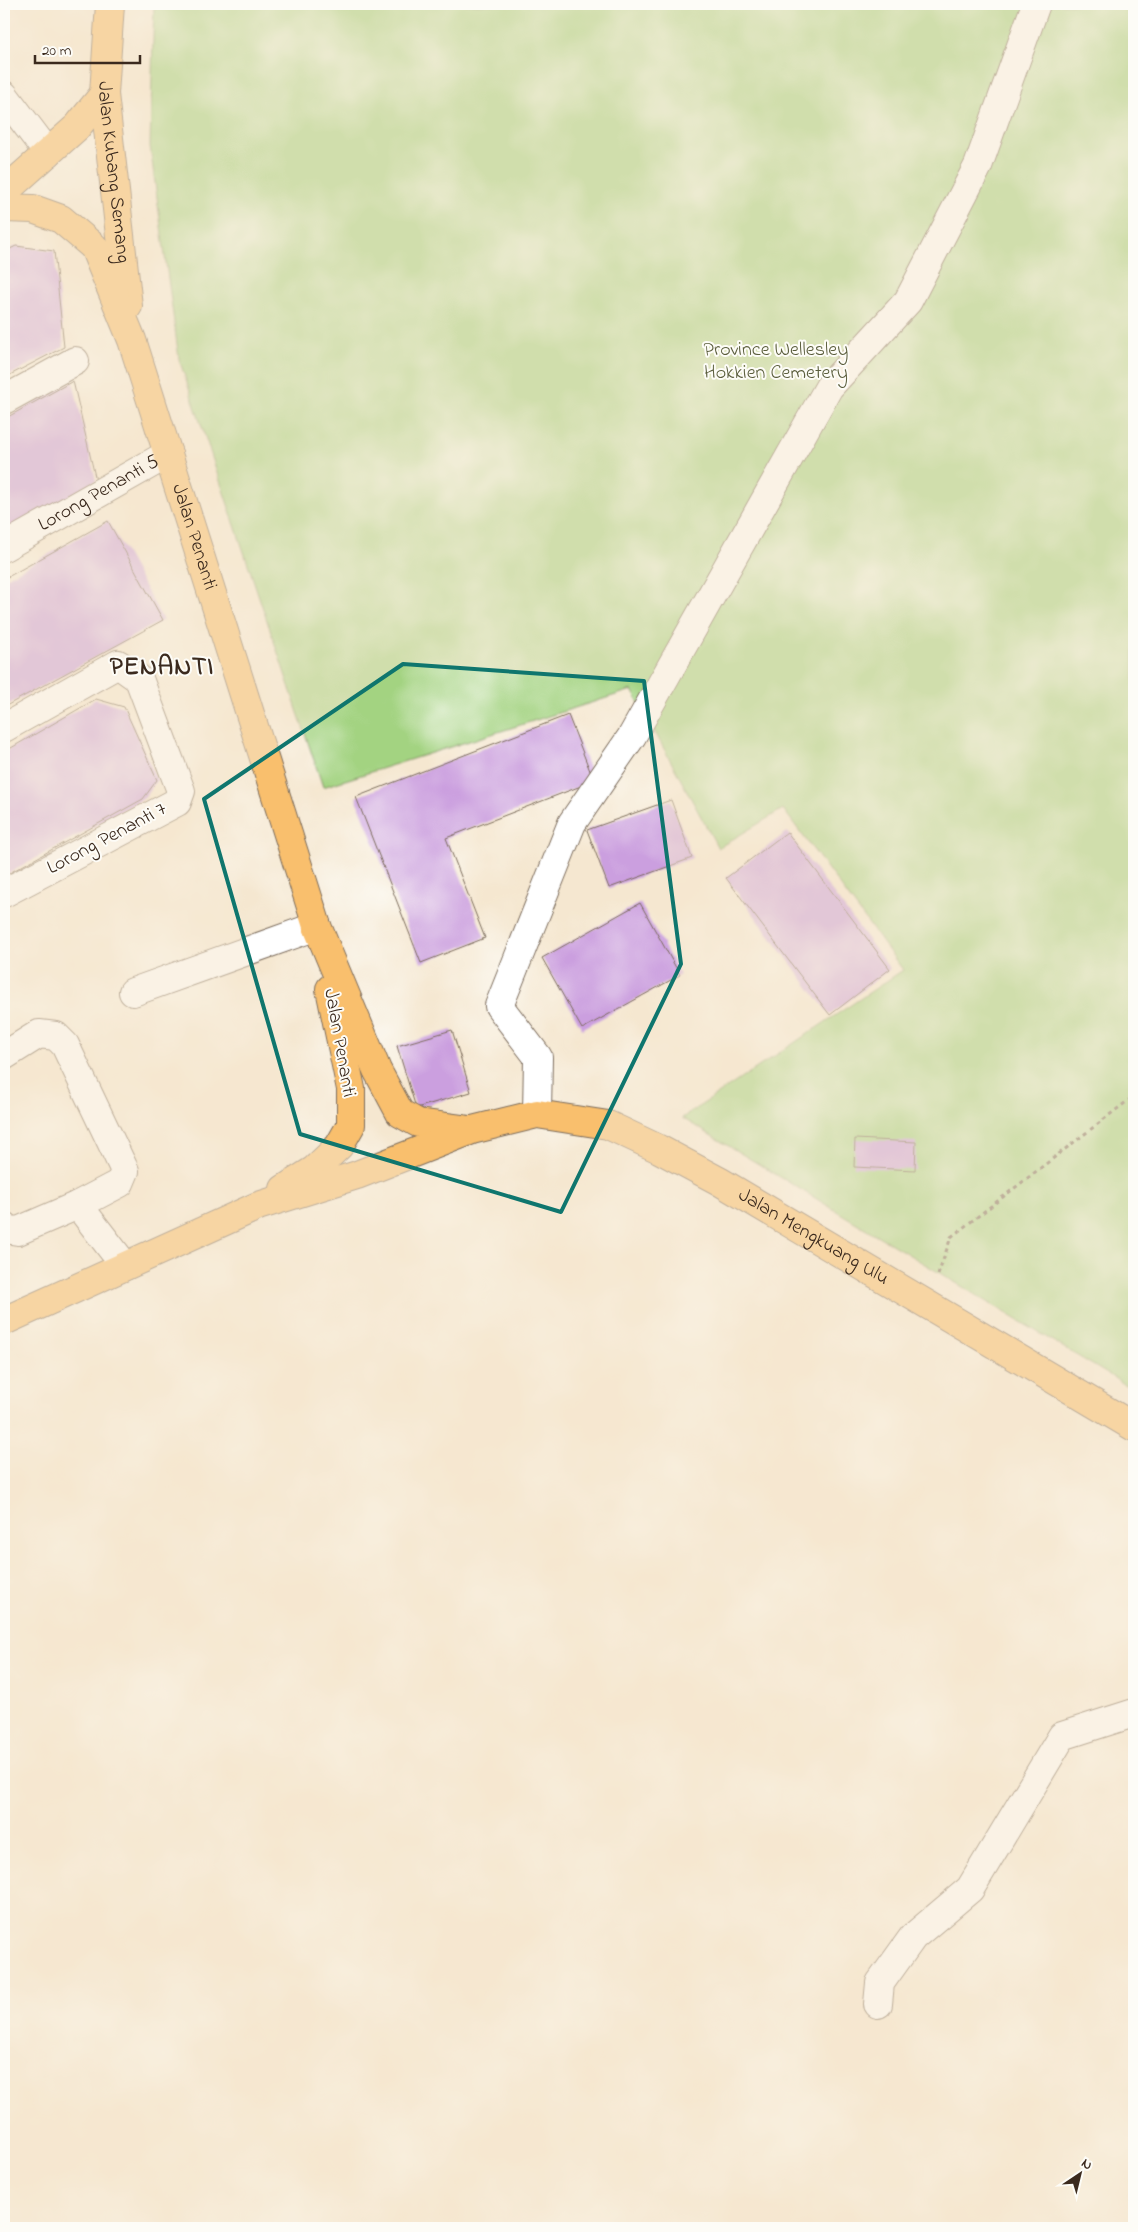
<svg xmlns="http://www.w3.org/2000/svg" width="1138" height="2232" font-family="'Indie Flower',sans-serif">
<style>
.green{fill:#a3d381;stroke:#6f7e50}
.building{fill:#cb9fdf}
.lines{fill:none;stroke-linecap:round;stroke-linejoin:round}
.minor-casing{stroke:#7c6c5c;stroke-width:30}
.major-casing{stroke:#7c6c5c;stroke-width:30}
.path{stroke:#7c6c5c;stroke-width:3;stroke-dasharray:4 4;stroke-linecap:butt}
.minor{stroke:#fff;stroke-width:28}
.major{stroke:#f9bf6d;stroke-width:28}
.marked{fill:none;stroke:#0f766e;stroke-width:4;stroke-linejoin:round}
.labels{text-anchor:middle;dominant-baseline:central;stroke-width:4;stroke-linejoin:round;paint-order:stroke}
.street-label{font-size:20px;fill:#3b2a1e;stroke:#fdfcf7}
.park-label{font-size:20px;fill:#5a5d3c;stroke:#fdfcf7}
.district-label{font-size:25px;font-weight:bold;letter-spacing:1px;fill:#3b2a1e;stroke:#fdfcf7}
</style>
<rect width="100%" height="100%" fill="#fdfcf7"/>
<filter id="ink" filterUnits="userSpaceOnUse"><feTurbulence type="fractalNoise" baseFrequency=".02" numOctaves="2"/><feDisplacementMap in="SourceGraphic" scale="10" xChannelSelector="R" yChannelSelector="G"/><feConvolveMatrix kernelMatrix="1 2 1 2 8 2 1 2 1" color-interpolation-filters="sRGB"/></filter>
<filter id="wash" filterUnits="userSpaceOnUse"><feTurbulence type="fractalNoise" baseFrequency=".0096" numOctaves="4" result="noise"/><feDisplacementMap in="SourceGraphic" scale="20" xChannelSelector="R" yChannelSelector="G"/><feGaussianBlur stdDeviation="1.12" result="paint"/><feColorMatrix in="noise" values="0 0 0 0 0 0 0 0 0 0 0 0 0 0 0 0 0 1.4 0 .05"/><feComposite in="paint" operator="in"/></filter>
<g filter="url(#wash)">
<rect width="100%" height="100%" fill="#f5e7d0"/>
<path class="green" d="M154 4H1134V1390L682 1118 903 970 783 809 718 848 632 690 323 787 179 359 150 146Z"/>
<g id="blocks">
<g class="building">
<path d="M16 246 54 251 64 347 4 378V252Z"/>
<path d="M73 381 96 481 4 533V419Z"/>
<path d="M108 521 163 620 4 707V579Z"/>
<path d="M96 699 124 707 157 780 143 799 4 876V752Z"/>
<path d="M568 715 594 781 446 838 485 938 421 963 356 797Z"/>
<path d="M671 800 692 858 609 888 587 830Z"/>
<path d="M787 832 890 969 830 1015 726 878Z"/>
<path d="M640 903 680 975 582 1029 542 958Z"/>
<path d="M452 1030 471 1092 416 1108 397 1046Z"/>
<path d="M855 1139 916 1142 915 1170 854 1167Z"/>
</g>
</g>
</g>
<g filter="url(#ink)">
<use href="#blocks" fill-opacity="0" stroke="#7c6c5c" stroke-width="1"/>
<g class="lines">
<g class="minor-casing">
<g id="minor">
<path d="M4 95 48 153"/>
<path d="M4 400 75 361"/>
<path id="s1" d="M4 547 168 454"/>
<path d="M4 728 118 664 139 679 181 791 177 802 4 893"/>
<path d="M133 992 317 926"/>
<path d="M4 1056 39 1034 56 1036 65 1045 125 1171 120 1183 78 1205"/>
<path d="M537 1114 538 1057 499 1006 572 823 632 736 829 387 908 301 978 166 1036 4"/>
<path d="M4 1226 5 1229 18 1231 78 1205 125 1266"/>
<path d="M878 2004 880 1983 913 1937 970 1889 1062 1736 1134 1713"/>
</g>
</g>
<g class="major-casing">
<g id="major">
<path id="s2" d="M110 4 104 94 128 306"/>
<path d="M4 192 77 127 104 94"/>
<path id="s3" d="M4 208 33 209 61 219 94 247 132 340 317 926 377 1070 400 1113 418 1123 470 1130"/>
<path d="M284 1189 314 1170 339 1146 351 1125V1089L330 989"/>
<path id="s4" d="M4 1321 258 1206 357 1175 472 1130 537 1114 608 1125 659 1149 719 1181 1134 1427"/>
</g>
</g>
<path class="path" d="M938 1275 951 1237 1134 1096"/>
<use href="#minor" class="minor"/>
<use href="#major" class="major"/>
</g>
</g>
<path d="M0 0H1138V2232H0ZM403 664 644 681 681 964 561 1212 300 1134 204 799Z" fill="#f5e7d0" fill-opacity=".55" fill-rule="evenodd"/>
<path class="marked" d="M403 664 644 681 681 964 561 1212 300 1134 204 799Z"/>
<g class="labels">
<g class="street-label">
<text stroke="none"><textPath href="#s2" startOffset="169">Jalan Kubang Semang</textPath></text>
<text stroke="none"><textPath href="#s1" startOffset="109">Lorong Penanti 5</textPath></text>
<text stroke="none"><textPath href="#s3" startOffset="409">Jalan Penanti</textPath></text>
<text transform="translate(107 839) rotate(-28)">Lorong Penanti 7</text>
<text transform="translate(339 1043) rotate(80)">Jalan Penanti</text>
<text stroke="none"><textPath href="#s4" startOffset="879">Jalan Mengkuang Ulu</textPath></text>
</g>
<g class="park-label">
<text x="776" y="350">Province Wellesley<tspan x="776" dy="23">Hokkien Cemetery</tspan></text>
</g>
<g class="district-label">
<text x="162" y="668">PENANTI</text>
</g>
</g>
<rect width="1138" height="2232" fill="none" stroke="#fdfcf7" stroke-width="20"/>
<g transform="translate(1080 2174) rotate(35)" stroke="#fdfcf7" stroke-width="4" paint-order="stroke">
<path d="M0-4L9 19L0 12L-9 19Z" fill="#3b2a1e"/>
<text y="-8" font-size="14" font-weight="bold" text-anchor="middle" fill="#3b2a1e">N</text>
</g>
<path d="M35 55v8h105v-8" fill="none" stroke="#3b2a1e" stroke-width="2.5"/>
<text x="42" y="55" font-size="15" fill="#3b2a1e" stroke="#fdfcf7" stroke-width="4" paint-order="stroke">20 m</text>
</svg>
